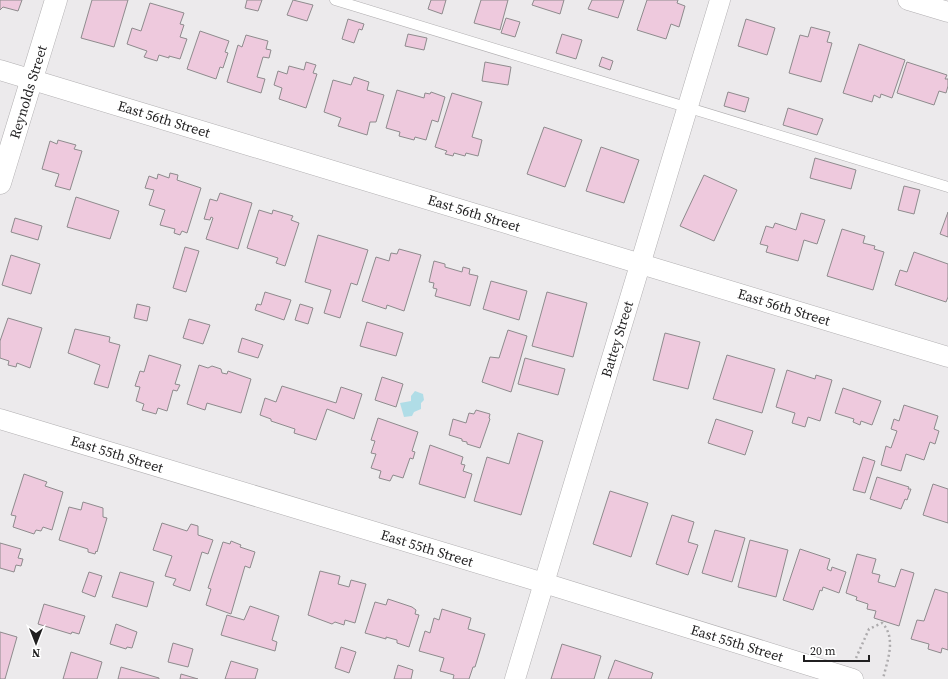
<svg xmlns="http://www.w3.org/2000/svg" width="948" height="679" font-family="'Source Serif 4',serif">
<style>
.water{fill:#b0dde7}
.building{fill:#eec9dd;stroke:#8e8b8d}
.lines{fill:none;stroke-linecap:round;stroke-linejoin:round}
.service-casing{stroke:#b1afb1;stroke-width:11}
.minor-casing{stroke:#b1afb1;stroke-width:21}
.tertiary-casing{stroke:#b1afb1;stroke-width:23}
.path{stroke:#adabad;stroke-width:2.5;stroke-dasharray:2 3;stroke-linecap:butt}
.service{stroke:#fff;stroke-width:10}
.minor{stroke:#fff;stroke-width:20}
.tertiary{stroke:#fff;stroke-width:22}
.labels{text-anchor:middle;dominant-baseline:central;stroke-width:3.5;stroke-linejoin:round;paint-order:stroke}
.street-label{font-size:14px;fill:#201f20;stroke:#fff}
</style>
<rect width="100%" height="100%" fill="#eceaec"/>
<path class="water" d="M415 391 423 394 424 400 421 403V409L414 412 412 416 404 417 400 403 411 401V396Z"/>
<g class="building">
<path d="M0 0H22L18 11 3 7 0 10Z"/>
<path d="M92 0H128L114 47 81 38Z"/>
<path d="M247 0H262L258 11 245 8Z"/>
<path d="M293 0 313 5 307 21 287 15Z"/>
<path d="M431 0H446L442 14 428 9Z"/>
<path d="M481 0H508L500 30 474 23Z"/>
<path d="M534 0H564L560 14 532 5Z"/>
<path d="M592 0H624L618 18 588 9Z"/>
<path d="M647 0H678L677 3 685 6 679 27 671 24 666 39 637 30Z"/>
<path d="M150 3 184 13 180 24 184 25 180 37 187 39 180 59 169 56V58L159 55 157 61 144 57 147 51 127 44 132 28 141 31Z"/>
<path d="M506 18 520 22 515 37 501 33Z"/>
<path d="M348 19 364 24 362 30 359 29 354 43 342 39Z"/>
<path d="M746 19 775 28 767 55 738 46Z"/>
<path d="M811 27 830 32 827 42 832 43 821 82 789 73 800 35 808 37Z"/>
<path d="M200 31 229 41 225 52 228 53 223 68 220 67 216 79 187 69Z"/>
<path d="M408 34 427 38 424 50 405 46Z"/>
<path d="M562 34 582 40 576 59 556 53Z"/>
<path d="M246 35 268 41 266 49 271 50 269 58 263 57 257 77 265 79 261 93 227 82 238 45 242 47Z"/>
<path d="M859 44 905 60 892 98 881 94 880 98 874 95 872 102 843 93Z"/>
<path d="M602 57 613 61 610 70 599 66Z"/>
<path d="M306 62 316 65 313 73 317 74 306 108 279 99 282 88 274 85 278 71 287 74 289 66 304 70Z"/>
<path d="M485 62 511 67 508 85 482 81Z"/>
<path d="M907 62 947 75 945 79H948V86L946 93 939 91 934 105 897 93Z"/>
<path d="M354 77 369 82 367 90 384 95 376 122H370L367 135 338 126 341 118 324 112 333 80 351 85Z"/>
<path d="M397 90 424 98 425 93 430 94 431 92 445 97 438 122 432 120 426 140 415 137 414 140 399 136 400 132 386 128Z"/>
<path d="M728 92 749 98 745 112 724 106Z"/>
<path d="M452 93 482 102 472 137 482 140 478 156 466 153 465 156 454 153 453 156 445 154 447 151 435 147Z"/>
<path d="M788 108 823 119 817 135 783 125Z"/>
<path d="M544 127 582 140 565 187 527 174Z"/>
<path d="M58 140 76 145 74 149 82 151 70 190 55 186 59 174 42 169 50 141 57 144Z"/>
<path d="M601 147 639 160 624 203 586 191Z"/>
<path d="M815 158 856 170 851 189 810 178Z"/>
<path d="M170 173 178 175 177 180 201 188 187 233 182 231 180 235 174 233 175 229 160 225 165 210 149 205 154 190 145 188 149 176 157 179 158 174 169 178Z"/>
<path d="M704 175 737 190 714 241 680 226Z"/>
<path d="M904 186 920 190 914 214 898 210Z"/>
<path d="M220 193 252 203 238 249 206 239 213 218 211 217 210 220 204 219 205 216 210 199 217 201Z"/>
<path d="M76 197 119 211 110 239 67 227Z"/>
<path d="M259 210 272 214 273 210 293 216 291 220 299 223 285 266 276 263 278 258 247 248Z"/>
<path d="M948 212V237L940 234Z"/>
<path d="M801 213 825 220 817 244 804 240 798 261 766 252 768 246 760 244 766 226 773 228 775 223 796 230Z"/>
<path d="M15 218 42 226 38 240 11 232Z"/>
<path d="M842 229 865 236 863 243 875 246 874 249 884 252 873 290 827 276Z"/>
<path d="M318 235 368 250 357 285 351 283 340 318 324 313 331 290 305 282Z"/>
<path d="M185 247 199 251 186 292 173 288Z"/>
<path d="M399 249 421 255 404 311 387 305 386 309 362 301 376 257 389 261 391 253 397 254Z"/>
<path d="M914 252 948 264V297L946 302 895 285 900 270 907 272Z"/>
<path d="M11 255 40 264 31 294 2 285Z"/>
<path d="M434 261 445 264V267L462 272 463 267 470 269 469 274 478 276 470 306 435 296 437 289 433 288 434 283 429 282Z"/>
<path d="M491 281 527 291 519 320 483 309Z"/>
<path d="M265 292 291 300 284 320 255 310 257 304 261 305Z"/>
<path d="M547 292 587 303 573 357 532 346Z"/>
<path d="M137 304 150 307 147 321 134 318Z"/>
<path d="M300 304 313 308 308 324 295 320Z"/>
<path d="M8 318 42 328 30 368 17 363 16 367 8 365 9 361 0 358V341Z"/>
<path d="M189 319 210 325 203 344 183 338Z"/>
<path d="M367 322 403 333 396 356 360 346Z"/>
<path d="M75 329 110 337 109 342 120 345 108 388 94 384 100 365 68 353Z"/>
<path d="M508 330 527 336 511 392 482 382 490 357 499 358Z"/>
<path d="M665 333 700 342 688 389 653 380Z"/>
<path d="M242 338 263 345 258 358 238 352Z"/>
<path d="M149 355 181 365 175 384 180 385 177 391 173 390 167 411 158 408 156 414 142 410 144 404 136 401 140 387 135 386 140 371 144 372Z"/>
<path d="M727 355 775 369 762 413 713 399Z"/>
<path d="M525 358 565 369 558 395 518 384Z"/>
<path d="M199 365 208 368 212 366 221 369 222 373 227 374 228 371 251 379 241 413 207 403 205 410 187 404Z"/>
<path d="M787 370 815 379 816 375 832 380 820 421 808 417 805 427 792 423 795 413 776 407Z"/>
<path d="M382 377 403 384 396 407 375 400Z"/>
<path d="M282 386 336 403 341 387 362 394 354 419 327 409 316 440 294 433 295 429 271 421V419L260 415 265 398 276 402Z"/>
<path d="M843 388 881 401 872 425 861 421 860 425 853 422 854 419 835 413Z"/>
<path d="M904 405 938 416 934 429 939 431 935 444 930 442 924 460 906 454 901 471 881 465 886 446 891 448 897 431 891 429 894 419 899 421Z"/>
<path d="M476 410 490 414 489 418 490 419 480 448 467 444V442L462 441V439L449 435 453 419 466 423 469 413 474 414Z"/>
<path d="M378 418 418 432 412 451 415 452 413 459 410 458 403 478 393 475 390 481 379 478 381 471 371 468 376 454 371 453 375 441 371 440Z"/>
<path d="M716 419 753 431 745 455 708 443Z"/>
<path d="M518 433 543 441 521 515 474 501 487 457 509 464Z"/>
<path d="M430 445 463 457 461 464 465 465 463 471 472 474 465 498 419 484Z"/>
<path d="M863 457 875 461 865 493 853 490Z"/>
<path d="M24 474 47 482 45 486 63 492 52 530 43 527 41 531 36 530 34 534 13 527 16 516 11 515Z"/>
<path d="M877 477 909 487 908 489H911L907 500 905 499 901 509 870 499Z"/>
<path d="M933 484 948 489V523L923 515Z"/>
<path d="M610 491 648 503 631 557 593 544Z"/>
<path d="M83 502 103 508V517L107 518 97 552 96 551 95 554 88 552V549L59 540 69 507 81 510Z"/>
<path d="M672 515 694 522 688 542 698 545 688 575 656 564Z"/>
<path d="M162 523 187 531 191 524 198 526V535L213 540 208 554 202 552 190 591 173 585 176 579 165 576 172 556 153 550Z"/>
<path d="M715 530 745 538 732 582 702 573Z"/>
<path d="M750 540 788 550 776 597 738 587Z"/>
<path d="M231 541 241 545 240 547 255 552 250 568 245 566 231 614 206 605 211 589 208 588 223 542 230 544Z"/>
<path d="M0 543 21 549 18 558 23 559 21 566 16 565 14 572 0 568Z"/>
<path d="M800 549 830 559 827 569 831 571 832 567 846 572 839 593 823 587 822 591 820 590 813 610 783 600Z"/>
<path d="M857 554 876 559 872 573 880 575 878 582 895 587 901 569 914 573 899 626 874 618 876 611 867 609 868 604 856 600 857 597 846 593Z"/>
<path d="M320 571 340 576 338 584 349 587 351 580 366 584 355 623 345 620 344 625 335 622 332 624 308 615Z"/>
<path d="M89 572 102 576 95 597 82 592Z"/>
<path d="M120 572 154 582 147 607 112 597Z"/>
<path d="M935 589 948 593V650L942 648 941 653 928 649 929 644 911 639 917 620 924 621Z"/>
<path d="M388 599 412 607 416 610 415 614 419 615 409 647 397 643V640L386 637V639L365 633 375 602 386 605Z"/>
<path d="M44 604 85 616 79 634 72 632 71 634 38 624Z"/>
<path d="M250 606 279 616 272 640 277 642 275 651 221 635 227 615 244 620Z"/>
<path d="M442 609 471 618 468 629 485 634 475 667H473L469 679H453L454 675 440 671 444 658 419 651 425 631 430 633 434 618 439 620Z"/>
<path d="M116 624 137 632 132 648 127 647 126 649 110 644Z"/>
<path d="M0 632 17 637 5 679H0Z"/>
<path d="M173 643 193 649 188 667 168 662Z"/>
<path d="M562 644 601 656 594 679H551Z"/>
<path d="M341 647 356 652 349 673 335 668Z"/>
<path d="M71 652 102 662 97 679H63Z"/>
<path d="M615 660 653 673 651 679H608Z"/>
<path d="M231 661 258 669 255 679H225Z"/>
<path d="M398 665 413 670 411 679H394Z"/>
<path d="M121 667 159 678V679H118Z"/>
<path d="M181 674 198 679H180Z"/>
</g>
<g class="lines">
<g class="service-casing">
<path id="service" d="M335 0 948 187"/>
</g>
<g class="minor-casing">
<g id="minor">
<path d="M908 0 948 12"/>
<path d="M0 70 948 357"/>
<path d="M0 419 544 583 853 679"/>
<path d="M515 679 720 0"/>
</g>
</g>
<g class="tertiary-casing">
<path id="tertiary" d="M0 183 56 0"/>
</g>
<path class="path" d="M856 658 869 629 882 623C897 638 887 661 883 679"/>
<use href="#service" class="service"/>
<use href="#minor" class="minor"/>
<use href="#tertiary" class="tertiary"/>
</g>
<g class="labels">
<g class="street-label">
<text transform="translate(28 92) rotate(-73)">Reynolds Street</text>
<text transform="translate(164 119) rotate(17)">East 56th Street</text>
<text transform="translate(474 213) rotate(17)">East 56th Street</text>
<text transform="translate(784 307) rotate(17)">East 56th Street</text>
<text transform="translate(617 339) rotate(-73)">Battey Street</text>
<text transform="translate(117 454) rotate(17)">East 55th Street</text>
<text transform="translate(427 548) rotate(17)">East 55th Street</text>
<text transform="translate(737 643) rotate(17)">East 55th Street</text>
</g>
</g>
<g transform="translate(36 643) rotate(180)" stroke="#ffffff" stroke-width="3" paint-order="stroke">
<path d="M0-3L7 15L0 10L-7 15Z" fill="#201f20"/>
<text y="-6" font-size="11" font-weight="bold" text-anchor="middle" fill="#201f20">N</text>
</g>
<path d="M804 655v6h65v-6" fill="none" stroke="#201f20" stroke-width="2"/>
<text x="810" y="655" font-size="12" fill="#201f20" stroke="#ffffff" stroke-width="3" paint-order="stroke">20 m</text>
</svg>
